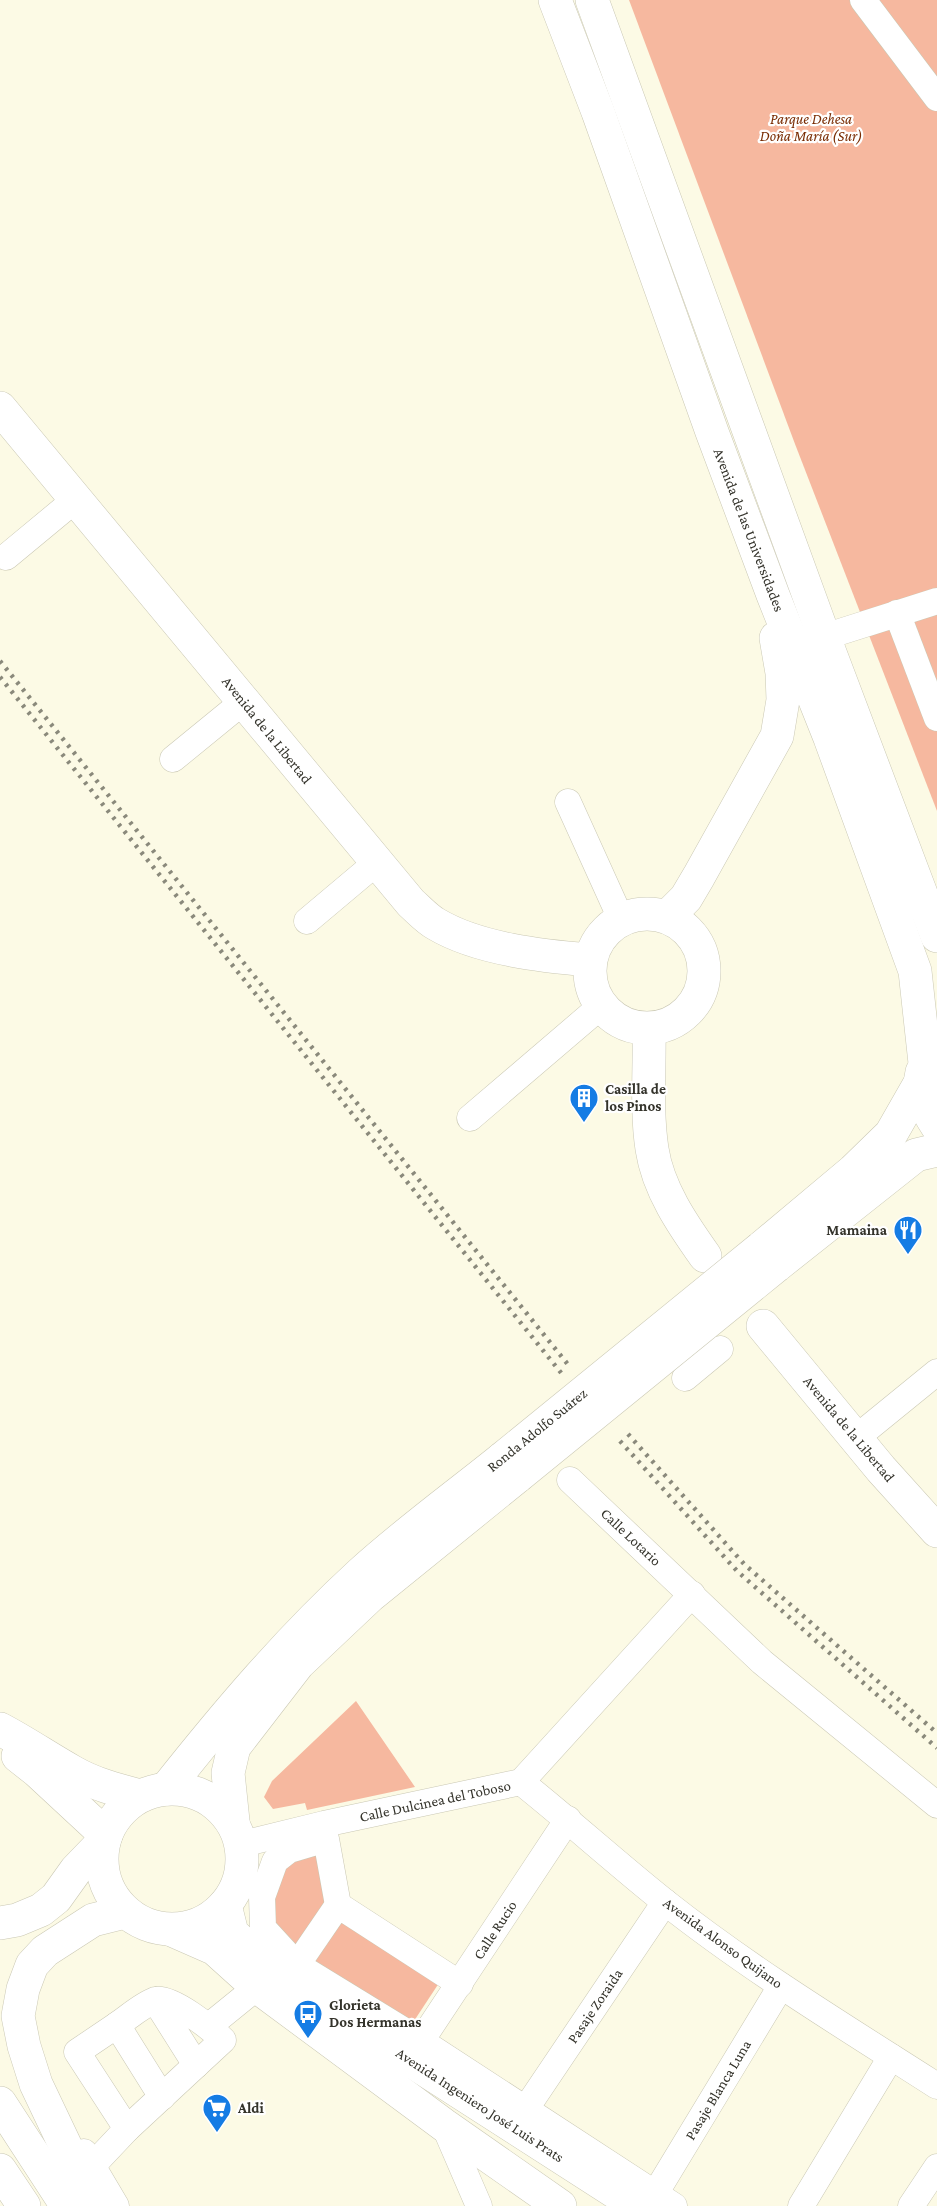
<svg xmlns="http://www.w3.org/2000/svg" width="937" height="2206" font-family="'Crimson Pro',serif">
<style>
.green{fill:#f6b89f}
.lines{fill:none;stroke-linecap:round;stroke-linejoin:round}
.minor-casing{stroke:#cac8b4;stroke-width:27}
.major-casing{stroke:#cac8b4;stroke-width:34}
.minor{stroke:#fff;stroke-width:26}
.major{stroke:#fff;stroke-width:33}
.rail{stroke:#8a897b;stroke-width:4.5;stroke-dasharray:3 6;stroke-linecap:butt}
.major-bridge-casing{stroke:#cac8b4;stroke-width:34;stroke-linecap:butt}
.major-bridge{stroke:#fff;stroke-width:33}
.labels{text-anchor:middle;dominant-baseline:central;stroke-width:4.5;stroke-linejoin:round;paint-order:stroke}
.park-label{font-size:15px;font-style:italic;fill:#792c03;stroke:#fff}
.street-label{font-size:15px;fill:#34332b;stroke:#fff}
.poi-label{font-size:15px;font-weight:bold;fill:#34332b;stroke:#fff;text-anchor:start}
</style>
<rect width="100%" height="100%" fill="#fcfae5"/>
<g class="green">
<path d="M629 0H937V811L795 444Z"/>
<path d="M356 1701 415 1787 307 1810 305 1803 273 1809 264 1797 272 1781Z"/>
<path d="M326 1839 338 1905 297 1965 263 1928 275 1861Z"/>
<path d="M342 1918 439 1983 412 2024 313 1961Z"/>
</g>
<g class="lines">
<g class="minor-casing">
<g id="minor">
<path d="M863 0 937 98"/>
<path d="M6 557 76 499"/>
<path d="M897 613 937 718"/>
<path d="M824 637 937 601"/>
<path d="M173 759 244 701"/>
<path d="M568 802 621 919"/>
<path d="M307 921 376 863"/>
<path d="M470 1118 601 1006"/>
<path d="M685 1378 720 1349"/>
<path d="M856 1438 937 1372"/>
<path d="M570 1480 762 1662 937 1805"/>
<path d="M521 1782C570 1821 616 1863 665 1902 751 1970 845 2027 937 2086"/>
<path d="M242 1844 324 1824 521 1782 692 1594"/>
<path d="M338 1905 326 1839 289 1850 275 1861 262 1897 263 1928 297 1965 421 2041 674 2206"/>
<path d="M297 1965 338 1905 460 1984"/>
<path d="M117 2025C129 2017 143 2004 156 2000 171 1996 212 2029 223 2040L196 2065 155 2000"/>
<path d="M209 2026 246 1996 255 1985"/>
<path d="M421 2041 568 1819"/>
<path d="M525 2110 665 1902"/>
<path d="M444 2125 479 2206"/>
<path d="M127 2129 196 2065"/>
<path d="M84 2152 116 2206"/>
<path d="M93 2165 127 2129 77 2052 117 2025 162 2097"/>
<path d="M655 2194 781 1986"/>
<path d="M801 2206 891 2057"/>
<path d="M911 2206 937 2167"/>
</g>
</g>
<g class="major-casing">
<g id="major">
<path d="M555 0 598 112 712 432 773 595 830 738 915 971 925 1063"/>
<path d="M592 0 824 637 937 936"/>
<path d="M0 408 411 903C419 910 427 919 436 924 478 949 542 956 590 960"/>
<circle cx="647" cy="971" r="57"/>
<path d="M667 917 686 898 699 876 777 736 783 700 782 673 776 638"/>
<path d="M649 1029C650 1069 646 1110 652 1149 658 1189 683 1225 705 1256"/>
<path d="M922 1072C917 1092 926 1109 937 1126"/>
<path d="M761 1248 853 1171 891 1134 919 1085"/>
<path d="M776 1266 916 1155 937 1150"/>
<path d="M763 1326 881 1469 937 1531"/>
<path d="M0 1729C25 1742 48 1758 73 1772 94 1784 117 1790 140 1796"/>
<path d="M18 1756 37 1771 106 1835"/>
<circle cx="172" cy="1859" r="70"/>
<path d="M166 1789C227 1712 289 1639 361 1573 406 1532 456 1496 503 1458"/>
<path d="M233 1821 228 1773 234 1747 298 1664 370 1596 518 1476"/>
<path d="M225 1905 232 1933 252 1952 307 1994 637 2206"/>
<path d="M0 1923 17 1920 41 1910 56 1898 76 1870 104 1841"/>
<path d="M174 1931 215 1949 255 1985 444 2125 560 2206"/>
<path d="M0 2103 67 2206"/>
<path d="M0 2170 24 2206"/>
<path d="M94 2206 36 2084 24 2046 18 2016 23 1989 32 1965 45 1951 93 1920 125 1912"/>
</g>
</g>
<use href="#minor" class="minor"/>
<use href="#major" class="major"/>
<g class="rail">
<path d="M0 661 570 1367"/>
<path d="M0 677 562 1374"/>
<path d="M628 1434 744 1564 937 1733"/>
<path d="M620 1441 737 1571 937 1748"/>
</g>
<g class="major-bridge-casing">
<g id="major-bridge">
<path d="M503 1458 761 1248"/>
<path d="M518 1476 776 1266"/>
</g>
</g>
<use href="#major-bridge" class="major-bridge"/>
</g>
<defs>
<g id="building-pin" transform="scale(1.5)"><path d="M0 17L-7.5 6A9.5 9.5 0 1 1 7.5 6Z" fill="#157ce4" stroke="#fff"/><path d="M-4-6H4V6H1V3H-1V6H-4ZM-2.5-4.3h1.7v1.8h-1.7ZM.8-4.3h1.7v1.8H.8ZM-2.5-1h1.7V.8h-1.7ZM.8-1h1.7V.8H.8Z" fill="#fff"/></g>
<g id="restaurant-pin" transform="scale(1.5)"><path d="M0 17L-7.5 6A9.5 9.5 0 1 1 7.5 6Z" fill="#157ce4" stroke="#fff"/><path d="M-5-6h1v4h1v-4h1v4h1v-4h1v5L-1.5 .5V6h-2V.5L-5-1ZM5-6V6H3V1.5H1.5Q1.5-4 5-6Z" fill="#fff"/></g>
<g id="bus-pin" transform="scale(1.5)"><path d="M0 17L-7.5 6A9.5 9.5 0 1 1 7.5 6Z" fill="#157ce4" stroke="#fff"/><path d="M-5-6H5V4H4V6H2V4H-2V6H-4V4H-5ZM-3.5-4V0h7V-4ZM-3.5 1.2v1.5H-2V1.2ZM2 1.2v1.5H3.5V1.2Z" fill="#fff"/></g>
<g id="supermarket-pin" transform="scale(1.5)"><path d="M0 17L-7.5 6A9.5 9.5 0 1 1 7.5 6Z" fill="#157ce4" stroke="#fff"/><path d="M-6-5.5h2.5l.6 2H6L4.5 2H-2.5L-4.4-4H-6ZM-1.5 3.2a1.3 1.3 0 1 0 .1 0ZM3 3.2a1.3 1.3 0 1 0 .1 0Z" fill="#fff"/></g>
</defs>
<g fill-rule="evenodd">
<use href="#building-pin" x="584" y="1098"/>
<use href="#restaurant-pin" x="908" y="1230"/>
<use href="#bus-pin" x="308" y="2014"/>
<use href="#supermarket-pin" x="217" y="2108"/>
</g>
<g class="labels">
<g class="park-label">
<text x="811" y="119">Parque Dehesa<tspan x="811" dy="17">Doña María (Sur)</tspan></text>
</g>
<g class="street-label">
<text transform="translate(749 530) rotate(69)">Avenida de las Universidades</text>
<text transform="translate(267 730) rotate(51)">Avenida de la Libertad</text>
<text transform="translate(849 1429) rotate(50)">Avenida de la Libertad</text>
<text transform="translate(537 1430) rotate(-39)">Ronda Adolfo Suárez</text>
<text transform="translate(631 1537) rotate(43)">Calle Lotario</text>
<text transform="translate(435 1801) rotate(-12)">Calle Dulcinea del Toboso</text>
<text transform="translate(495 1930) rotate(-57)">Calle Rucio</text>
<text transform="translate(723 1943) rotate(36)">Avenida Alonso Quijano</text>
<text transform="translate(595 2006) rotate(-56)">Pasaje Zoraida</text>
<text transform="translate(718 2090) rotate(-59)">Pasaje Blanca Luna</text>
<text transform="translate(480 2105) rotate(33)">Avenida Ingeniero José Luis Prats</text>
</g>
<g class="poi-label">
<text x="605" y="1089">Casilla de<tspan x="605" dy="17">los Pinos</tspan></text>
<text x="887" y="1230" text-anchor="end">Mamaina</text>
<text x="329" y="2005">Glorieta<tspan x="329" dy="17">Dos Hermanas</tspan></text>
<text x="238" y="2108">Aldi</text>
</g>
</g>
</svg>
